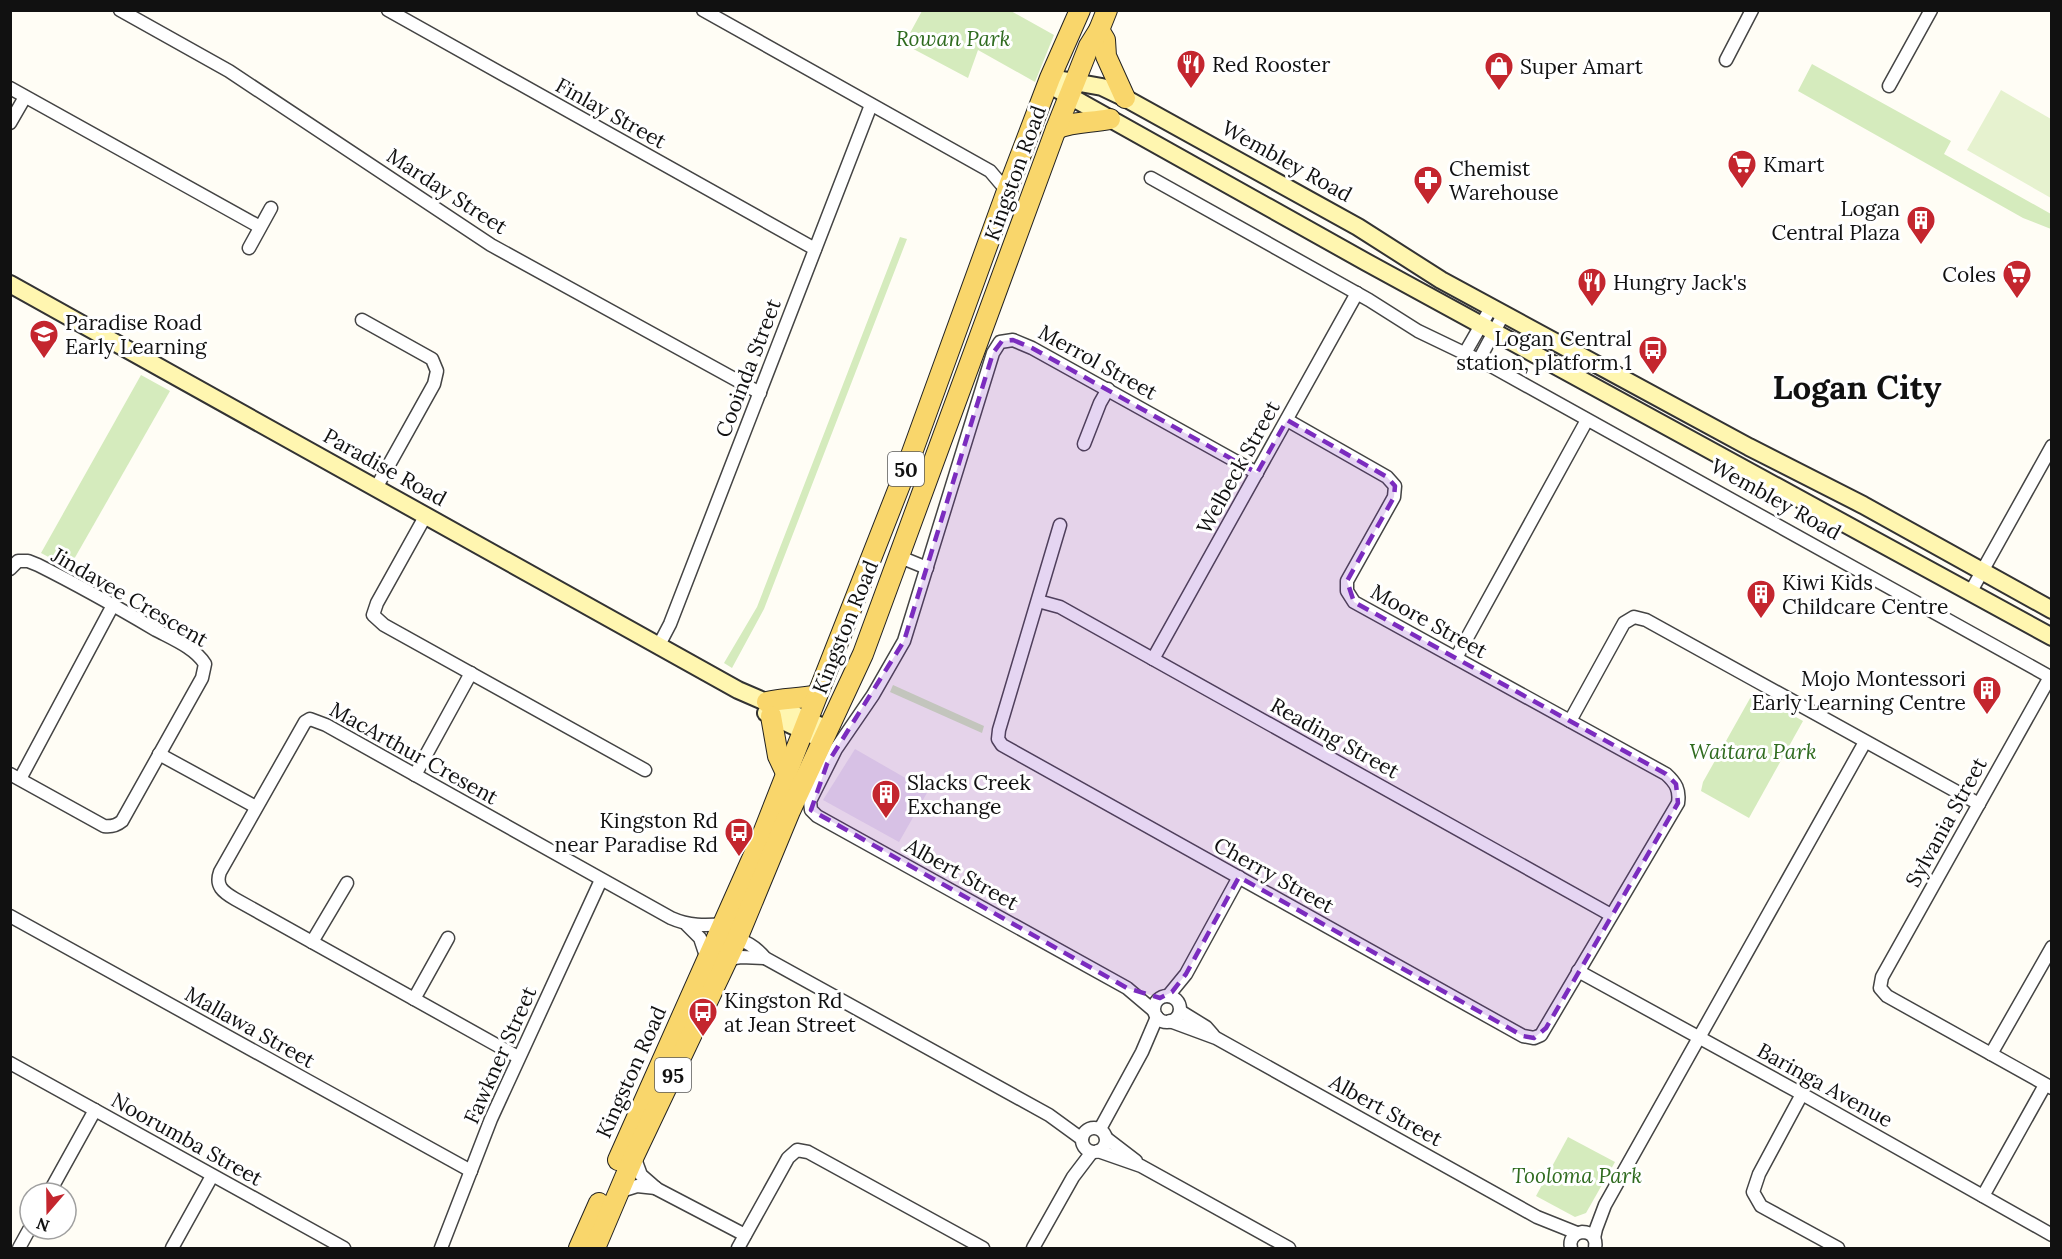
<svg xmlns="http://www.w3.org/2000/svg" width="2062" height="1259" font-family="Lora,serif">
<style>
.industrial{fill:#eee6ef}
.green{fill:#d5ebbd}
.pitch{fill:#e6f2cf}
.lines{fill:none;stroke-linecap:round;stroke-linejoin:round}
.minor-casing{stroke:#444;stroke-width:15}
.secondary-casing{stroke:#333;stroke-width:20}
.primary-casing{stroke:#222;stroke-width:22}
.minor{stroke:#fff;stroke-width:12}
.secondary{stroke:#fff6b0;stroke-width:16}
.primary{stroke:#f9d66b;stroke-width:20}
.marked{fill:#7b2cbf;fill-opacity:0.2;stroke:#7b2cbf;stroke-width:4.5;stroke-dasharray:12 8;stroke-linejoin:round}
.labels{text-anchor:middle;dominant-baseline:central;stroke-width:6;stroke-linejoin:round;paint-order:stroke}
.shield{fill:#fff;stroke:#585858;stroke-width:1.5}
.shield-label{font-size:20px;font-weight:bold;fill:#111}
.park-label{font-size:21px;font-style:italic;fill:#2f6b1f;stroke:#fff}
.poi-label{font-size:21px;fill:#111;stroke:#fff;text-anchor:start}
.street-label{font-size:21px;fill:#111;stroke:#fff}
.town-label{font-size:33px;font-weight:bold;fill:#111;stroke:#fff}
</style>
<rect width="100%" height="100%" fill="#fffdf5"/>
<path class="industrial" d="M855 749 928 791 899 842 823 800Z"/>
<g class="green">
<path d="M922 11H1011L1054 35 1035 82 978 50 968 78 904 44Z"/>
<path d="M1812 64 1951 141 1944 154 2051 214V229L2023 218 1798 91Z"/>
<path d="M900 237 907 239 764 609 732 668 724 663 757 607Z"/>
<path d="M141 375 170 391 69 568 41 553Z"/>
<path d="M893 685 984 726 982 733 890 692Z"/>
<path d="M1753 693 1803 721 1749 818 1701 791 1703 782Z"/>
<path d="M1568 1137 1615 1162 1586 1213 1575 1217 1536 1196Z"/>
</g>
<path class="pitch" d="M2001 90 2051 119V198L1967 150Z"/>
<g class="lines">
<g class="minor-casing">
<g id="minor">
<path d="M120 10 229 71 491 245 760 393"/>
<path d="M388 10 815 249"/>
<path d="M703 10 990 171 1007 191"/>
<path d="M1726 60 1752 10"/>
<path d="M1889 86 1931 10"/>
<path d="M10 88 260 227"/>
<path d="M10 123 25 97"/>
<path d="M1151 178 1369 300 1418 331 1493 367 2052 678"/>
<path d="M249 248 271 208"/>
<path d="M362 320 432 359 437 371 434 384 376 488"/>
<path d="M1465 353 1492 306"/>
<path d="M1479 360 1504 313"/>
<path d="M1084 444 1100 403 1108 389"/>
<path d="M426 515 377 603 373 615 384 625 645 770"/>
<path d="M1060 525 999 730 998 739 1002 745 1523 1036 1534 1038 1541 1035 1678 803C1680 790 1676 783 1666 774L1354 602 1347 591V581L1394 497 1395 486 1387 477 1287 420"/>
<path d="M900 557 927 568"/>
<path d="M10 569 18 561H28L38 565C78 585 117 607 156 630 173 639 195 648 205 664L202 678 122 821C116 826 111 827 104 826L10 774"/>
<path d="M1970 593 2052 446"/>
<path d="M1038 601 1060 607 1611 915"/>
<path d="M659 645 670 624 871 105"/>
<path d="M1456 658 1587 420"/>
<path d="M1153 659 1357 293"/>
<path d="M2050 677 1882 977 1880 988 1887 996 2052 1088"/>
<path d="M1570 721 1624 623 1634 617 1646 620 1979 804"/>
<path d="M159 754 256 807"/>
<path d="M415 775 471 673"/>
<path d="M20 779 113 605"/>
<path d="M10 916 471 1171"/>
<path d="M687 925 700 938 707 959"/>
<path d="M731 939C743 938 757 948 765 958L1049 1115 1082 1139"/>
<path d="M312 942 347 883"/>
<path d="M728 959 741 957 765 958"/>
<path d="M1578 971 1802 1094 2052 1235"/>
<circle cx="1167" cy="1009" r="13"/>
<path d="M1168 996 1186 974 1239 877"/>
<path d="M414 999 448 938"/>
<path d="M1153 1010 1127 988 817 816 811 810 810 801 836 749 873 695 904 641 993 353 1000 342 1013 340 1032 348 1257 473"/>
<path d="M1180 1011 1206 1027 1213 1035"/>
<path d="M1170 1021 1216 1038 1537 1217 1577 1233"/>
<path d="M1991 1054 2052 947"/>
<path d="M518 1057 235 899C223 892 215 886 220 872L305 722 310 719 326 725 671 918C689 926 705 926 724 924"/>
<path d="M10 1063 344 1248"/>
<path d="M1802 1094 1759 1174 1753 1192 1761 1206 1838 1248"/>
<circle cx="1094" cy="1140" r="12"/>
<path d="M1100 1129 1142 1052 1157 1017"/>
<path d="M1106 1138 1136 1161"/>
<path d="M1098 1151 1141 1166 1289 1248"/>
<path d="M634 1156 641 1175 657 1189 745 1235"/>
<path d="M618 1192 637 1186 656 1188"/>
<path d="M49 1193 95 1110"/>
<path d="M1983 1196 2045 1085"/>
<path d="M1594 1238 1596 1229 1605 1205 1865 742"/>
<path d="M19 1248 30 1228"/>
<path d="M172 1248 212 1176"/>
<path d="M441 1248 491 1119 601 880"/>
<path d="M738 1248 788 1158 797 1150 808 1152 983 1248"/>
<path d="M1033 1248 1073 1177 1092 1152"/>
<path d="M1571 1248C1569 1240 1573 1234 1582 1232 1592 1232 1597 1239 1595 1248"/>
</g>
</g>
<g class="secondary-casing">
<g id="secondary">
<path d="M1063 80 1102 87 1125 98 1358 227 1441 280 1749 447 1863 505 2052 610"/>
<path d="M1048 84 1366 262 2052 637"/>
<path d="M10 284 738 690 828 729"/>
<path d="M766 713 823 740"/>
</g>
</g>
<g class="primary-casing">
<g id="primary">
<path d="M1099 30 1105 40 1106 56 1125 98"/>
<path d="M1056 129C1074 121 1091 123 1110 119"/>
<path d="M767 702C784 698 800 699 817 695"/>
<path d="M771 716 778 756 786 773"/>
<path d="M618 1160 760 841 905 472 1007 191 1050 78 1080 10"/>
<path d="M579 1248 599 1203"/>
<path d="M595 1248 634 1156 737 939 790 811 863 654 1056 129 1089 46 1099 30 1107 10"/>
</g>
</g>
<use href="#minor" class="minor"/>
<use href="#secondary" class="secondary"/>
<use href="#primary" class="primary"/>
</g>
<path class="marked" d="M1013 340 1032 348 1257 473 1287 420 1387 477 1395 486 1394 497 1347 581 1354 602 1666 774 1676 784 1678 803 1546 1028 1534 1038 1523 1036 1239 877 1186 974 1172 992 1160 998 1127 988 811 810 827 764 904 641 993 353 1002 341Z"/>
<defs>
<g id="restaurant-pin" transform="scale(1.5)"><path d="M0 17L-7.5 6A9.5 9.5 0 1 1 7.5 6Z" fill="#c4262e" stroke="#fff"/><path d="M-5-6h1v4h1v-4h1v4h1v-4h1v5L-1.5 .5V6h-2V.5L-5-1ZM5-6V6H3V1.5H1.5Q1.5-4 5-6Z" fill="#fff"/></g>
<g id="shop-pin" transform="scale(1.5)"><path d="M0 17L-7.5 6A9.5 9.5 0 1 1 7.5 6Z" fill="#c4262e" stroke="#fff"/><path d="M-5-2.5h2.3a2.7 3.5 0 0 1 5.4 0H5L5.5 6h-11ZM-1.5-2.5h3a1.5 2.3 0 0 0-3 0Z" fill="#fff"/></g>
<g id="supermarket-pin" transform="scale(1.5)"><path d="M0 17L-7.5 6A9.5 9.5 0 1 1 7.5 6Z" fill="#c4262e" stroke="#fff"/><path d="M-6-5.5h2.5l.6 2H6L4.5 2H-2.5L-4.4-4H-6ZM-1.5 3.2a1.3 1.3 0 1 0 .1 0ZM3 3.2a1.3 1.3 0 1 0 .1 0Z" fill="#fff"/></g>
<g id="pharmacy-pin" transform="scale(1.5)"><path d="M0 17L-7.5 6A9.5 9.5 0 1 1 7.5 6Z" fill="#c4262e" stroke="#fff"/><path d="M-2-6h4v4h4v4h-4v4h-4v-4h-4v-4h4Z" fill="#fff"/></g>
<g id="building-pin" transform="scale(1.5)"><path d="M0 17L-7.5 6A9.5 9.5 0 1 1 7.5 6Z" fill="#c4262e" stroke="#fff"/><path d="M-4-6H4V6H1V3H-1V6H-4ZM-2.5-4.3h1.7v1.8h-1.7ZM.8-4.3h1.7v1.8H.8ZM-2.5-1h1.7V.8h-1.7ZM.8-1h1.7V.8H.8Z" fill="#fff"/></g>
<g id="school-pin" transform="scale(1.5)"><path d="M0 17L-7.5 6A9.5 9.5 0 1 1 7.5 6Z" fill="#c4262e" stroke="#fff"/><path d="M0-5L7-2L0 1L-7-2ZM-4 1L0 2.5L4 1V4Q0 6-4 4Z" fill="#fff"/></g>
<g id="bus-pin" transform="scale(1.5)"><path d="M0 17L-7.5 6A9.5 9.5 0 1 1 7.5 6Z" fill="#c4262e" stroke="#fff"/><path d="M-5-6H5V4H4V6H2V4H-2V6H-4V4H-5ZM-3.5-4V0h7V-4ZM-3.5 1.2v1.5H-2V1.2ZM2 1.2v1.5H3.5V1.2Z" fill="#fff"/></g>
</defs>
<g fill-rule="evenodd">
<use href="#restaurant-pin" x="1191" y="64"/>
<use href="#shop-pin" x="1499" y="66"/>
<use href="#supermarket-pin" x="1742" y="164"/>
<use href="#pharmacy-pin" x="1428" y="180"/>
<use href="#building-pin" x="1921" y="220"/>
<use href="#supermarket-pin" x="2017" y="274"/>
<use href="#restaurant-pin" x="1592" y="282"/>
<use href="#school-pin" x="44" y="334"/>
<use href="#bus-pin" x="1653" y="350"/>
<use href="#building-pin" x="1761" y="594"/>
<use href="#building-pin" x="1987" y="690"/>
<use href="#building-pin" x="886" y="794"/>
<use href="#bus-pin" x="739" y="832"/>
<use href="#bus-pin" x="703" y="1012"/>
</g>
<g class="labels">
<g class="shield">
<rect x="888" y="452" width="36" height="34" rx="4.5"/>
<rect x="655" y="1058" width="36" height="34" rx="4.5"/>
</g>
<g class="shield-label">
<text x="906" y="469">50</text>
<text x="673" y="1075">95</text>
</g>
<g class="park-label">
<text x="953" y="38">Rowan Park</text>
<text x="1753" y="751">Waitara Park</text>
<text x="1577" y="1175">Tooloma Park</text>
</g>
<g class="poi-label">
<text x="1212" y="64">Red Rooster</text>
<text x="1520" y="66">Super Amart</text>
<text x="1763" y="164">Kmart</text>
<text x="1449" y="168">Chemist<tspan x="1449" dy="24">Warehouse</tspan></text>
<text x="1900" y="208" text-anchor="end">Logan<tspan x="1900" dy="24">Central Plaza</tspan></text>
<text x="1996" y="274" text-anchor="end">Coles</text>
<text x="1613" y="282">Hungry Jack's</text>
<text x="65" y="322">Paradise Road<tspan x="65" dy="24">Early Learning</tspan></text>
<text x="1632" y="338" text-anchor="end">Logan Central<tspan x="1632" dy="24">station, platform 1</tspan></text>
<text x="1782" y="582">Kiwi Kids<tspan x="1782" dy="24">Childcare Centre</tspan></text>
<text x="1966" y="678" text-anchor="end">Mojo Montessori<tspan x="1966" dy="24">Early Learning Centre</tspan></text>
<text x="907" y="782">Slacks Creek<tspan x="907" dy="24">Exchange</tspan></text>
<text x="718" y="820" text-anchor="end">Kingston Rd<tspan x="718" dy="24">near Paradise Rd</tspan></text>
<text x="724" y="1000">Kingston Rd<tspan x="724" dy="24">at Jean Street</tspan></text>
</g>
<g class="street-label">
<text transform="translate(611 113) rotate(29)">Finlay Street</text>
<text transform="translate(1287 161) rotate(29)">Wembley Road</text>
<text transform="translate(1015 173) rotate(-70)">Kingston Road</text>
<text transform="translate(447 191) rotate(33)">Marday Street</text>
<text transform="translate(1098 362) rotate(29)">Merrol Street</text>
<text transform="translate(748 368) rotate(-69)">Cooinda Street</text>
<text transform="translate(385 467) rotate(29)">Paradise Road</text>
<text transform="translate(1238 467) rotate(-61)">Welbeck Street</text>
<text transform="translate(1776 499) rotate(29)">Wembley Road</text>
<text transform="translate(130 597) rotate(30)">Jindavee Crescent</text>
<text transform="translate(1429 621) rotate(29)">Moore Street</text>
<text transform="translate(845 627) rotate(-68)">Kingston Road</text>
<text transform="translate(1335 738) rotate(29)">Reading Street</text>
<text transform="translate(414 753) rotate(29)">MacArthur Cresent</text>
<text transform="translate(1946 822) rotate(-61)">Sylvania Street</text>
<text transform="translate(962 874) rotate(29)">Albert Street</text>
<text transform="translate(1274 875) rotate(29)">Cherry Street</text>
<text transform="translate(250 1027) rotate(29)">Mallawa Street</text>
<text transform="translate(500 1055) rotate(-66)">Fawkner Street</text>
<text transform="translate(631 1072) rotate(-66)">Kingston Road</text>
<text transform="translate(1825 1085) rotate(29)">Baringa Avenue</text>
<text transform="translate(1386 1110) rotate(29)">Albert Street</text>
<text transform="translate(187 1139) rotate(29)">Noorumba Street</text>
</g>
<g class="town-label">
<text x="1857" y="387">Logan City</text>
</g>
</g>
<rect width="2062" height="1259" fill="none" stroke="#111111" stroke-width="24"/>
<g transform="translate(48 1211) rotate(200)"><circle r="28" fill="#ffffff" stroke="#a0a0a0" stroke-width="1.5"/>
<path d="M0-4.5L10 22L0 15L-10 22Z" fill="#c4262e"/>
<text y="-9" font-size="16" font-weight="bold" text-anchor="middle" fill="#111111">N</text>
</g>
</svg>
